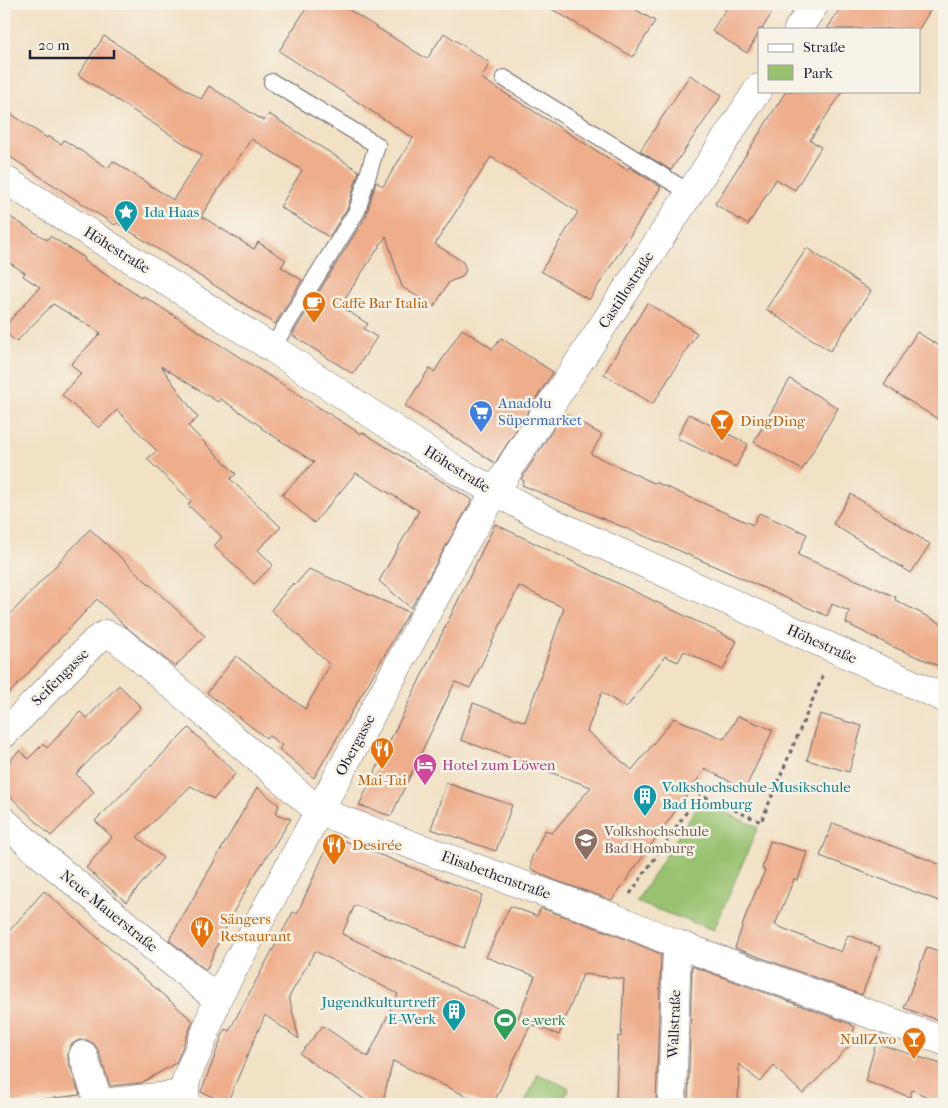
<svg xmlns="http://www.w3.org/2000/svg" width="948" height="1108" font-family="'IM FELL French Canon',serif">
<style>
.green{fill:#98c26f;stroke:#5d7255}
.building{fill:#eead8b}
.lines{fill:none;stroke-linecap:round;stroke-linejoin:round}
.lane-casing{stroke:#6a656b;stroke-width:18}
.street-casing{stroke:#6a656b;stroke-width:29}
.path{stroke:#6a656b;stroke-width:3;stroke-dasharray:4 4;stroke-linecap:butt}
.lane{stroke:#fff;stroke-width:16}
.street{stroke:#fff;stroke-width:28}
.labels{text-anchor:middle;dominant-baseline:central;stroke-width:5;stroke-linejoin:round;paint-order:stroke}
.culture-label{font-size:15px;fill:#0d838f;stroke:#f7f3e8;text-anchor:start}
.street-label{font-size:15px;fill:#22223b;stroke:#f7f3e8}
.food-label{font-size:15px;fill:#c56008;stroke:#f7f3e8;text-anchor:start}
.shop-label{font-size:15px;fill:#366cbe;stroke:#f7f3e8;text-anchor:start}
.hotel-label{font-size:15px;fill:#b23c85;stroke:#f7f3e8;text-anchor:start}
.education-label{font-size:15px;fill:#785e54;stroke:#f7f3e8;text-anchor:start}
.leisure-label{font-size:15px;fill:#27864d;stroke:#f7f3e8;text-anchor:start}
</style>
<rect width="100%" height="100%" fill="#f7f3e8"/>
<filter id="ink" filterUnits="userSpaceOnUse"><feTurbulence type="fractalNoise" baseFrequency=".02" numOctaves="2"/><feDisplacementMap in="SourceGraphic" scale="10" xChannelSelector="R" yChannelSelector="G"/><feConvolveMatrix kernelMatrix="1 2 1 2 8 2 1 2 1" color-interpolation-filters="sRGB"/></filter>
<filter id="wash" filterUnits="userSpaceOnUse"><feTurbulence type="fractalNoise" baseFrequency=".0096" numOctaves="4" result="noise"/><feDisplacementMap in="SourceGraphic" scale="20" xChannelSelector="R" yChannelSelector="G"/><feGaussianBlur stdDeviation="1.12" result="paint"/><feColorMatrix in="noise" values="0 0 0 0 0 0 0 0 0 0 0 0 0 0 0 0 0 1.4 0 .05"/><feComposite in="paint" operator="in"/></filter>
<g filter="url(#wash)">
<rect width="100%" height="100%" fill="#f1e1c5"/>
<g class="green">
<path d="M700 802 758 827 714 930 636 902Z"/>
<path d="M538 1074 569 1088 562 1104H524Z"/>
</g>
<g id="blocks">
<g class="building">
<path d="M309 4H340L427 59 444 33 490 63 481 78 627 170 629 167 661 187 589 300 541 271 578 212 491 157 435 244 463 262 466 270 462 277 449 282 434 307 402 287 386 236 340 306 368 324 364 329 377 337 353 374 292 335 366 216 376 182 383 186 413 138 279 51Z"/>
<path d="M543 4H626L655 21 633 57Z"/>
<path d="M729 4H761L773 11 762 29H759V33L747 53 712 31Z"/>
<path d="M843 4H934L919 29H827Z"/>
<path d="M104 36 201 99 209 86 264 121 269 114 359 171 348 207 329 237 280 207 302 170 251 139 201 216 254 249 258 242 286 260 281 267 302 280 275 324 117 223 115 225 4 153V109L47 138 48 136 61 144 64 140 108 168 113 161 173 200 202 155 78 75Z"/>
<path d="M690 75 722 95 671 170 640 151Z"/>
<path d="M786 91H843L810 140 821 147 795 190 776 179 748 225 715 204Z"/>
<path d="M4 213 47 240 50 236 85 258 83 260 142 298 143 296 184 322 361 434 362 432 472 500 411 608 379 581 419 511 356 473 314 523 282 495 314 462 261 428 262 427 221 399 218 402 161 366 198 418 188 426 236 474 230 479 281 527 258 550 273 565 254 584 214 546 222 537 188 505 191 501 147 459 157 451 117 410 99 428 62 395 81 374 71 364 101 333 53 304 16 342 4 331V327L40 287 23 276 25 273 4 259Z"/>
<path d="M807 248 871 291 830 351 766 309Z"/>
<path d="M647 303 697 333 653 404 604 374Z"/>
<path d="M462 329 493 349 501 338 553 372 495 463 405 406 429 369 434 372Z"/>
<path d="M917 332 944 349V423L884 385Z"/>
<path d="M790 379 838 408 802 470 754 442Z"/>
<path d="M564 413 602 435 591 454 654 483 655 482 753 525 759 513 807 534 798 555 896 597 895 600 944 625V668L891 646 846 623 849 611 832 604 827 616 671 547 522 485 524 481 521 479Z"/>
<path d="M689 414 748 444 736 467 677 438Z"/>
<path d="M851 494 930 544 911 573 833 524Z"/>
<path d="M495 524 737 641 723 670 684 651 678 662 665 656 626 708 602 692 587 731 632 770 674 718 724 739 738 716 773 730 745 789 705 769 612 900 554 880 531 869V859L545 830 552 833 591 787 461 740 473 703 525 722 564 608 519 586 470 688 455 682 391 816 359 805Z"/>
<path d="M90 529 205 636 175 667 125 626 97 599 4 699V621Z"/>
<path d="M309 569 409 612 314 778 279 749 282 745 268 735 266 738 207 693 236 656 305 709 330 665 271 610 293 583 295 585Z"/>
<path d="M119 685 141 707 76 774 94 792 51 836 4 790V767L20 750 28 759 43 744 47 748 80 712 87 718Z"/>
<path d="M820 714 862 726 849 772 807 760Z"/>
<path d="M189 728 236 773 214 799 191 786 137 837 163 858 126 902 86 868 112 837 95 821Z"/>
<path d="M446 783 512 805 496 851 431 829Z"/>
<path d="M257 787 279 805 276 814 291 819 254 876 230 918 206 970 169 940Z"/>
<path d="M833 823 944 866V903L820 856Z"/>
<path d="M332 836 482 895 464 948 355 905 342 934 518 1018 535 976 486 957 510 906 537 916 541 908 613 934 661 954 656 1104H616L618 1036 621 1037 624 979 583 974 559 1035 531 1024 493 1104H483L393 1061 382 1104H371L300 1054 323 1026 368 1057 398 994 315 951 289 997 299 1039 265 1015 227 1103 201 1092 225 1029 229 1031 293 912 297 914Z"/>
<path d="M770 841 807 852 798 880 794 879 775 925 841 952 848 935 880 947 862 995 735 948 747 912 765 870 762 869Z"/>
<path d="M44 891 193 1021 176 1063 141 1083 110 1086 98 1050 94 1044 87 1040H79L72 1044 68 1052V1060L80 1095 4 1104V937Z"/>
<path d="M927 947 944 953V1022L904 1008Z"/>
<path d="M692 966 851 1024V1025L855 1027 852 1035 858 1037 803 1094 774 1066 760 1082 739 1064 738 1104H688Z"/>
<path d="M876 1043 944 1065V1104L912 1090 910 1097 865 1081Z"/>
</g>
</g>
</g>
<g filter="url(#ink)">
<use href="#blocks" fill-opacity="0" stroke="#6a656b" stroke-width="1"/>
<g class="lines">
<g class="lane-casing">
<g id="lane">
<path d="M504 78 690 193"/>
<path d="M272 82 377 145 357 211 272 348"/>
</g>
</g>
<g class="street-casing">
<g id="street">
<path d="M798 29 815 4"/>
<path d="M4 179 272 348 456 470 545 519 944 698"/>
<path d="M4 734 95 641 106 634 119 640 320 812 615 918 677 944 944 1041"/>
<path d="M4 821 40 854 217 999"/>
<path d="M83 1055 99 1103"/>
<path d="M94 1104 184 1094"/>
<path d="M187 1104C180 1080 193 1066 201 1044 207 1029 212 1014 217 999L464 544 515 459 759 88"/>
<path d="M672 1104 677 944"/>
</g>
</g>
<path class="path" d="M630 894 699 794 761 822 824 673"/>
<use href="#lane" class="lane"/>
<use href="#street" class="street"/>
</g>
</g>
<defs>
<g id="sight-pin" transform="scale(1.25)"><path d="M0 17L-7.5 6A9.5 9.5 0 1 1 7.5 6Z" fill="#0f9aa8" stroke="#f7f3e8"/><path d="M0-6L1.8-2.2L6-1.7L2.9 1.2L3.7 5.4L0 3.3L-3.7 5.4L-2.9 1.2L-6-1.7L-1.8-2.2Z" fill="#fff"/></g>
<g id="cafe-pin" transform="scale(1.25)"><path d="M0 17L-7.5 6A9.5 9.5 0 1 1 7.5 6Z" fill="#e8710a" stroke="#f7f3e8"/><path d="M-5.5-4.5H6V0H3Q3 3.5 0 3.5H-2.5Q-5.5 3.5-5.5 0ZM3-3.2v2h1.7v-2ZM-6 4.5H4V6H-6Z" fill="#fff"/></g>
<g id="supermarket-pin" transform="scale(1.25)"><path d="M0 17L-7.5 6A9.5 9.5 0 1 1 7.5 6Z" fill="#3f7fe0" stroke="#f7f3e8"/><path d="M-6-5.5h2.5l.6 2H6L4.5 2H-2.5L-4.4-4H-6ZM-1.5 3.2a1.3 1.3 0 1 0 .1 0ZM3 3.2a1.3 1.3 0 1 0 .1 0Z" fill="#fff"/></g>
<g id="bar-pin" transform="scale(1.25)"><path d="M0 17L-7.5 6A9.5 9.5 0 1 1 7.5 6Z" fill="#e8710a" stroke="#f7f3e8"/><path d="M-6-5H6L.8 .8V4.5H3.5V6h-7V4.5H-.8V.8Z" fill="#fff"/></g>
<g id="restaurant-pin" transform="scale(1.25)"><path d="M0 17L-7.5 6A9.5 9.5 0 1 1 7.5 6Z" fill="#e8710a" stroke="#f7f3e8"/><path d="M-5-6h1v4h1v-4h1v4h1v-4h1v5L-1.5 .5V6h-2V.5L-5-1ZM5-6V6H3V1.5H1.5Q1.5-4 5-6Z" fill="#fff"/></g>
<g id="hotel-pin" transform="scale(1.25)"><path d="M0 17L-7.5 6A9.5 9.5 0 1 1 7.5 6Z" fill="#d1479c" stroke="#f7f3e8"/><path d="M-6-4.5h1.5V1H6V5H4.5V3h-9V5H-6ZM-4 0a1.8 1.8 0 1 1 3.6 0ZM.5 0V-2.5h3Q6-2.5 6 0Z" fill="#fff"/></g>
<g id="building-pin" transform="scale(1.25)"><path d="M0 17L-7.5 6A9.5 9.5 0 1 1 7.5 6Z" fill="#0f9aa8" stroke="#f7f3e8"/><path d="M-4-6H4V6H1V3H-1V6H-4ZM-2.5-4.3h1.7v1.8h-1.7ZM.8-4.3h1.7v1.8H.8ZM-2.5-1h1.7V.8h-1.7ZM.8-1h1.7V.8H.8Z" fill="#fff"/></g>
<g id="university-pin" transform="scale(1.25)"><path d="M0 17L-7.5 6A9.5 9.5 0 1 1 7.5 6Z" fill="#8d6e63" stroke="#f7f3e8"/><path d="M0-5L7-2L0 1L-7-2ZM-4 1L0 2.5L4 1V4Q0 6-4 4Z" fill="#fff"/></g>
<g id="stadium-pin" transform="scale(1.25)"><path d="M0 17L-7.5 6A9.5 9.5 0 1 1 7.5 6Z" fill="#2e9e5b" stroke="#f7f3e8"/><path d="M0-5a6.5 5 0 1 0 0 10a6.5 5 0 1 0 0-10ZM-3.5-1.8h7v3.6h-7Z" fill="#fff"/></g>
</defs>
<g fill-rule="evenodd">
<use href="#sight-pin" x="126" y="212"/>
<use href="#cafe-pin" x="314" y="303"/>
<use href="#supermarket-pin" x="481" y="412"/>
<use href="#bar-pin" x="722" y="421"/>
<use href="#restaurant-pin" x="382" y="749"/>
<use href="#hotel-pin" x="425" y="765"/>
<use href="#building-pin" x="645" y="796"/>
<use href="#university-pin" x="586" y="840"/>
<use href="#restaurant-pin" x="334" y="845"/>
<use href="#restaurant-pin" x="202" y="928"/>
<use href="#building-pin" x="454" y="1011"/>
<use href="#stadium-pin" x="505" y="1020"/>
<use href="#bar-pin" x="914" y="1039"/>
</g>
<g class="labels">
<g class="culture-label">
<text x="144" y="212">Ida Haas</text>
<text x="662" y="787">Volkshochschule-Musikschule<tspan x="662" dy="17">Bad Homburg</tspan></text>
<text x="436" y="1002" text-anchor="end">Jugendkulturtreff<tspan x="436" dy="17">E-Werk</tspan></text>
</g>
<g class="street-label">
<text transform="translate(117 250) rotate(32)">Höhestraße</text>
<text transform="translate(626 290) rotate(-57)">Castillostraße</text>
<text transform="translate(457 469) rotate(32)">Höhestraße</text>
<text transform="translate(822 644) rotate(24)">Höhestraße</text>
<text transform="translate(60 677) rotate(-45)">Seifengasse</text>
<text transform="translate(355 745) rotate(-62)">Obergasse</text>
<text transform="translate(496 875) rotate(20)">Elisabethenstraße</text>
<text transform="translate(109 911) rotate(39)">Neue Mauerstraße</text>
<text transform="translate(674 1024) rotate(-88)">Wallstraße</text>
</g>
<g class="food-label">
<text x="332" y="303">Caffe Bar Italia</text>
<text x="740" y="421">DingDing</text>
<text x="382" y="780" text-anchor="middle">Mai-Tai</text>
<text x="352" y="845">Desirée</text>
<text x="220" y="919">Sängers<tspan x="220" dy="17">Restaurant</tspan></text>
<text x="896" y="1039" text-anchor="end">NullZwo</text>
</g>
<g class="shop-label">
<text x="498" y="403">Anadolu<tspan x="498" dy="17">Süpermarket</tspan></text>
</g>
<g class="hotel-label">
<text x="442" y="765">Hotel zum Löwen</text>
</g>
<g class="education-label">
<text x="604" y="831">Volkshochschule<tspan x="604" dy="17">Bad Homburg</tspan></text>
</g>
<g class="leisure-label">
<text x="522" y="1020">e-werk</text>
</g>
</g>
<rect width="948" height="1108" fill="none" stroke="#f7f3e8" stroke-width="20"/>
<rect x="758" y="28" width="162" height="65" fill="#f7f3e8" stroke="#a29fa3"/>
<rect x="768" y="44" width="25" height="8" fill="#ffffff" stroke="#a29fa3"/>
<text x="803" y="52" font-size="15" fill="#22223b">Straße</text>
<rect x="768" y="65" width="25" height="15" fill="#98c26f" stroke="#a29fa3"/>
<text x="803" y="78" font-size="15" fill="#22223b">Park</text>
<path d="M30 50v8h84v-8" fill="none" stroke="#22223b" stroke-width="2.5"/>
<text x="38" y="50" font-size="15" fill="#22223b" stroke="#f7f3e8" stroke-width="4" paint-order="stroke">20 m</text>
</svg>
